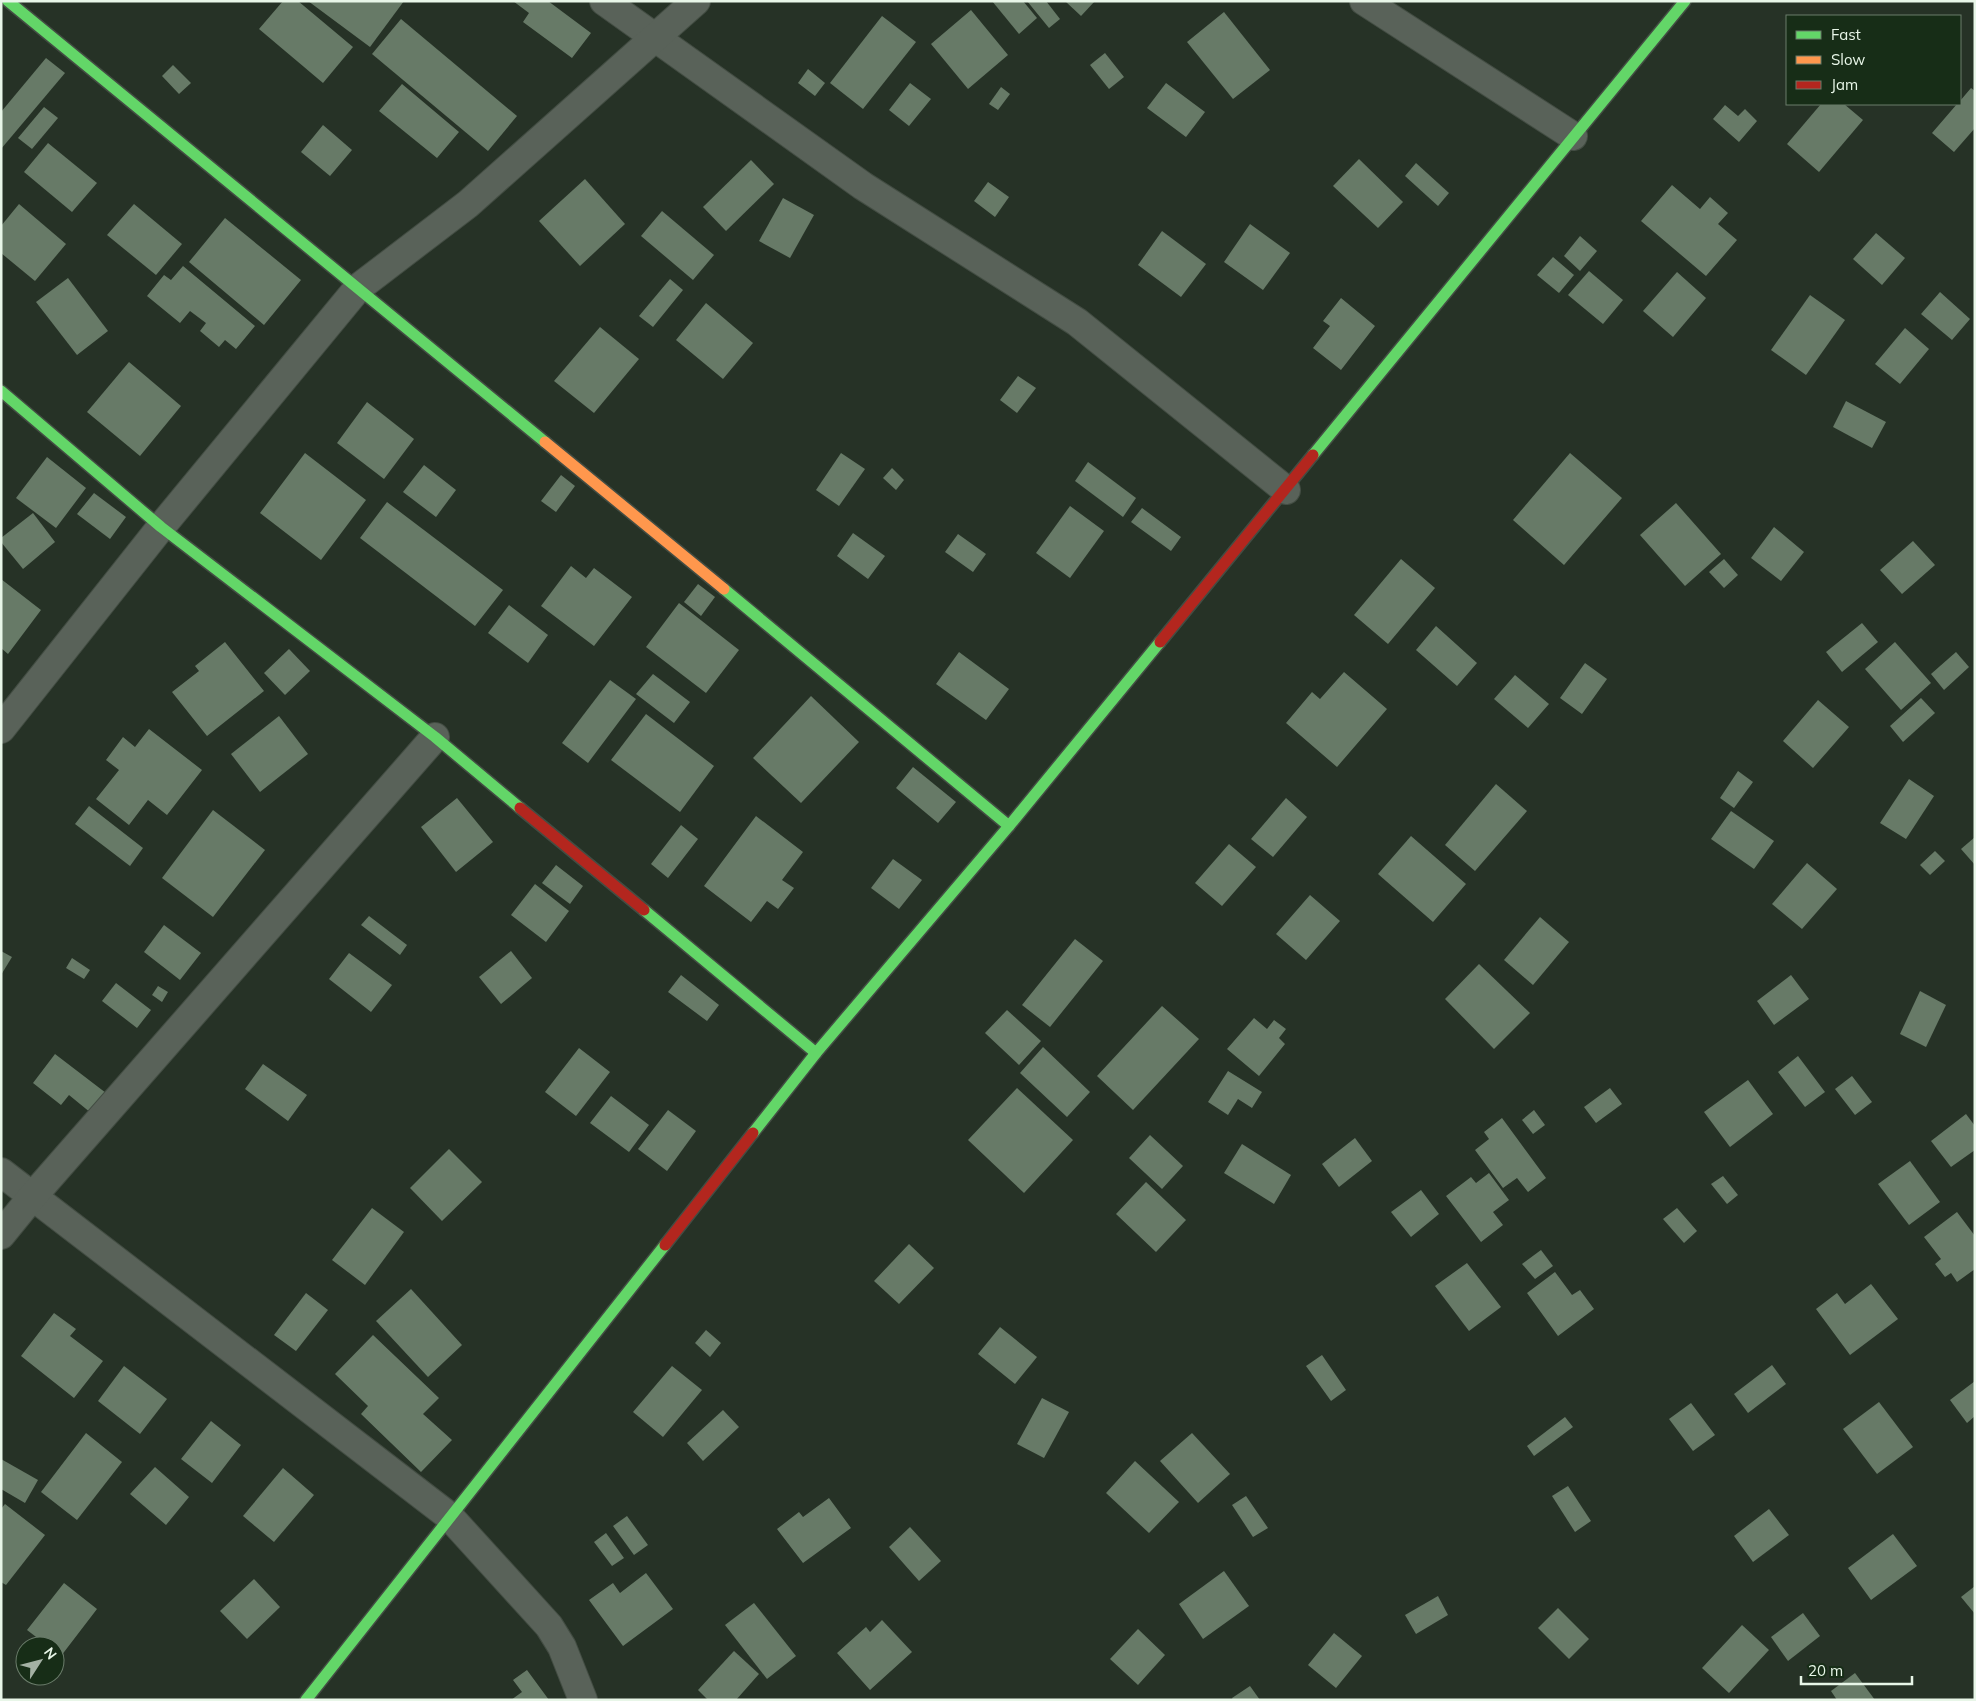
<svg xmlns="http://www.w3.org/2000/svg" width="1976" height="1701" font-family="Mulish,sans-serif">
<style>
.building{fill:#677a67}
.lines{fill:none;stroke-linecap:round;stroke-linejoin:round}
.street-casing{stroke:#434d43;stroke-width:30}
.fast-casing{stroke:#434d43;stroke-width:14}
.slow-casing{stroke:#434d43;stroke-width:14}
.jam-casing{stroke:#434d43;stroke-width:14}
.street{stroke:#596259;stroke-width:28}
.fast{stroke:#63d668;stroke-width:11}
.slow{stroke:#ff974d;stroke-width:11}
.jam{stroke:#b3261e;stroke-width:11}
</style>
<rect width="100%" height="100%" fill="#263226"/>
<g class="building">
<path d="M283 1H298L353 47 323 83 259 29Z"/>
<path d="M308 1H404L370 47Z"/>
<path d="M513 1H548L591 33 572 58 523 22 529 13Z"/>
<path d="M992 1H1023L1037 18 1019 34Z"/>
<path d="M1027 1H1046L1060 19 1049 28Z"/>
<path d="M1065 1H1095L1081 16Z"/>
<path d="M971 10 1008 55 968 89 931 44Z"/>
<path d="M1224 12 1270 70 1233 99 1187 42Z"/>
<path d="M882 16 916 42 863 109 830 83Z"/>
<path d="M401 19 517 116 488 151 372 54Z"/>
<path d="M1105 53 1124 77 1109 89 1090 65Z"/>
<path d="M46 58 65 73 1 149V112Z"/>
<path d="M173 65 191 83 179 94 162 76Z"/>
<path d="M808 69 825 83 815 96 798 83Z"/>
<path d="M910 83 931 99 909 126 889 110Z"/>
<path d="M1166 83 1205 112 1186 137 1147 108Z"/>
<path d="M402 84 459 132 437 158 379 111Z"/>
<path d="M1001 87 1010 94 998 110 989 104Z"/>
<path d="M1971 88 1975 91V128L1954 152 1932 133 1957 104H1960V101Z"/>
<path d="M1821 104H1844L1863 120 1819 172 1787 144Z"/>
<path d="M1725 105 1738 116 1745 109 1757 121 1739 142 1713 119Z"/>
<path d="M44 107 58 118 32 149 18 138Z"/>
<path d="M323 125 352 150 330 176 301 152Z"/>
<path d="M48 143 97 183 72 212 24 172Z"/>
<path d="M1359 159 1403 202 1378 228 1333 186Z"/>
<path d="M751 160 774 184 726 231 703 207Z"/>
<path d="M1416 163 1449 193 1438 206 1405 176Z"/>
<path d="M585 179 625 224 580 266 539 221Z"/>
<path d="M988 182 1009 197 995 217 974 201Z"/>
<path d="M1672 185 1700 209 1710 197 1728 213 1718 224 1737 240 1706 276 1641 221Z"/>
<path d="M783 198 814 215 790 258 759 241Z"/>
<path d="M19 204 66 244 35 281 1 253V226Z"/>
<path d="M134 204 182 244 156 275 107 235Z"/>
<path d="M662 211 714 255 693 280 641 236Z"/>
<path d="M225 218 301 280 264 325 189 262Z"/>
<path d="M1250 224 1290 253 1263 290 1224 262Z"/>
<path d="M1162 231 1206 264 1181 297 1138 265Z"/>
<path d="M1876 233 1905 258 1882 285 1853 259Z"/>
<path d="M1580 236 1597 251 1580 271 1564 256Z"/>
<path d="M1553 257 1574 275 1559 293 1537 275Z"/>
<path d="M183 266 255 326 236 349 225 340 219 347 200 331 206 323 190 311 180 323 147 296 164 275 171 280Z"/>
<path d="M1589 271 1623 300 1603 324 1568 295Z"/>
<path d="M1677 272 1706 298 1673 337 1643 311Z"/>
<path d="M68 278 108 331 77 355 36 302Z"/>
<path d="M670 279 683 290 653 327 639 316Z"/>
<path d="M1940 292 1970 319 1952 340 1921 314Z"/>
<path d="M1810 295 1845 320 1806 375 1771 350Z"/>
<path d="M1341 298 1375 326 1341 370 1313 348 1330 326 1323 321Z"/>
<path d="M706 303 753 343 723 379 676 340Z"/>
<path d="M600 327 639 359 594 413 554 381Z"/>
<path d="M1905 328 1929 349 1900 384 1875 364Z"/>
<path d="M129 362 181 406 140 456 87 412Z"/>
<path d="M1018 376 1036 388 1017 413 1000 400Z"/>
<path d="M1846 401 1886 422 1872 448 1833 427Z"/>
<path d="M367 402 414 439 384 479 337 443Z"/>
<path d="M305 453 366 500 321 560 260 513Z"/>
<path d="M841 453 865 469 839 506 816 490Z"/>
<path d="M1570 453 1622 498 1564 565 1513 520Z"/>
<path d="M47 457 86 488 56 528 16 498Z"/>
<path d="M1088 462 1136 498 1123 517 1075 481Z"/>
<path d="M424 465 456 490 436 517 403 492Z"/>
<path d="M892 468 904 480 896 490 883 478Z"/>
<path d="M561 475 575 486 556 512 541 501Z"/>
<path d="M94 493 126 517 110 539 77 514Z"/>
<path d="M387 502 503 590 475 626 360 538Z"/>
<path d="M1676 503 1721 554 1685 586 1640 535Z"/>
<path d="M1070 506 1104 531 1070 578 1036 553Z"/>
<path d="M1142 508 1181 537 1171 551 1131 522Z"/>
<path d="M33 513 55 542 23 569 1 542V538Z"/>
<path d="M1774 527 1804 552 1781 581 1751 558Z"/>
<path d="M853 533 885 556 868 579 837 556Z"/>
<path d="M958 534 986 554 973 572 945 552Z"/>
<path d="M1913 541 1935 565 1902 594 1880 570Z"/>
<path d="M1401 559 1435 588 1388 644 1354 615Z"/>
<path d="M1724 559 1738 575 1724 588 1709 572Z"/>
<path d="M571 566 586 578 594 568 632 597 594 646 541 606Z"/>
<path d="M1 579 41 610 8 654 1 648Z"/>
<path d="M698 584 715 597 701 616 684 602Z"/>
<path d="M679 603 739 650 706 693 646 647Z"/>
<path d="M509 605 548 635 528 663 488 633Z"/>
<path d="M1862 623 1878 642 1842 672 1826 652Z"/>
<path d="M1436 626 1477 663 1457 686 1416 650Z"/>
<path d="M225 642 264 691 207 736 172 692 199 671 195 666Z"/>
<path d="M1895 642 1931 683 1901 710 1865 669Z"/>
<path d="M289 649 310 671 285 695 264 673Z"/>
<path d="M959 652 1009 689 986 720 936 684Z"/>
<path d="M1956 652 1969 667 1944 690 1931 674Z"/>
<path d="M1585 663 1607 679 1582 714 1560 698Z"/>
<path d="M1344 672 1387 709 1337 767 1286 723 1312 692 1320 699Z"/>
<path d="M653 674 690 702 674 723 636 694Z"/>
<path d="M1515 675 1549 704 1528 728 1494 699Z"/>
<path d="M610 680 636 699 588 763 562 743Z"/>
<path d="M811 696 859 742 801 803 753 758Z"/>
<path d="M1921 698 1935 713 1903 742 1890 726Z"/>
<path d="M1818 700 1849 727 1813 768 1783 741Z"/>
<path d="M646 714 714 766 680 812 611 760Z"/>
<path d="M279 716 308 754 260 792 231 754Z"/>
<path d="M149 729 202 770 167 815 148 800 129 825 96 799 119 770 106 760 123 737 135 747Z"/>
<path d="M913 767 956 802 938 823 896 788Z"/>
<path d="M1738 771 1753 782 1734 808 1720 798Z"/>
<path d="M1909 779 1934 796 1906 839 1880 823Z"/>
<path d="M1496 784 1527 811 1475 871 1445 845Z"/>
<path d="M457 798 493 842 456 872 421 827Z"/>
<path d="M1286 798 1307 817 1273 857 1251 839Z"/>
<path d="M89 806 143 848 130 866 75 824Z"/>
<path d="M213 810 265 850 213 917 162 878Z"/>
<path d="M1731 811 1774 841 1754 869 1711 839Z"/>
<path d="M756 816 803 852 782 880 794 888 778 909 767 901 751 922 704 886Z"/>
<path d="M681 825 698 839 668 878 651 864Z"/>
<path d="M1411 836 1466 884 1433 922 1378 874Z"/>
<path d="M1975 837V865L1961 849Z"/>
<path d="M1229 844 1256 867 1222 906 1195 883Z"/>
<path d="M1935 851 1945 861 1930 875 1920 865Z"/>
<path d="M893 859 922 880 899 909 871 888Z"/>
<path d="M1807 863 1837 889 1802 929 1772 904Z"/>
<path d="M556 865 583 886 570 904 542 883Z"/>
<path d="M535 884 569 911 546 942 511 915Z"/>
<path d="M1310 895 1340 921 1306 960 1276 934Z"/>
<path d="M369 916 407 945 400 955 361 925Z"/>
<path d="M1540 917 1569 942 1533 985 1504 960Z"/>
<path d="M164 925 201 953 180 980 144 952Z"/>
<path d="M1075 939 1103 961 1050 1027 1022 1005Z"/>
<path d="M1 951 12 957 1 975Z"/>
<path d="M511 951 532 978 501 1004 479 977Z"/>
<path d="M349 953 392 985 371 1012 329 979Z"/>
<path d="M72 958 90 970 84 979 66 968Z"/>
<path d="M1479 964 1530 1013 1494 1049 1445 999Z"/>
<path d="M681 975 719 1005 707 1021 668 992Z"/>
<path d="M1791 975 1809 999 1774 1025 1757 1001Z"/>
<path d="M116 983 151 1010 137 1028 102 1001Z"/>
<path d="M158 986 168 992 162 1002 152 995Z"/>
<path d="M1920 991 1946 1005 1926 1047 1900 1034Z"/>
<path d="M1162 1006 1199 1039 1133 1110 1097 1076Z"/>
<path d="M1007 1010 1041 1041 1019 1065 985 1033Z"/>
<path d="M1254 1018 1267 1029 1274 1020 1286 1029 1279 1038 1285 1044 1259 1076 1227 1049Z"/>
<path d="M1043 1047 1090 1092 1067 1117 1020 1073Z"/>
<path d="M579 1048 610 1072 576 1116 545 1092Z"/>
<path d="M55 1054 106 1093 91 1113 69 1095 61 1105 33 1083Z"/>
<path d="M1798 1056 1825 1092 1805 1107 1778 1072Z"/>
<path d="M263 1064 307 1095 288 1121 245 1089Z"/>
<path d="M1228 1071 1262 1092 1252 1108 1238 1099 1228 1115 1208 1102Z"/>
<path d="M1852 1076 1872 1102 1855 1115 1835 1089Z"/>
<path d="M1748 1080 1773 1114 1730 1147 1704 1112Z"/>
<path d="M1017 1088 1073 1140 1024 1193 968 1140Z"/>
<path d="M1610 1088 1622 1104 1596 1123 1584 1107Z"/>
<path d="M611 1096 649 1125 629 1152 590 1123Z"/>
<path d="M668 1110 696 1131 667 1171 638 1149Z"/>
<path d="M1534 1110 1545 1125 1533 1134 1522 1120Z"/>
<path d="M1966 1114 1975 1126V1150L1951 1167 1931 1141Z"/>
<path d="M1502 1118 1546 1178 1528 1192 1517 1178 1503 1188 1475 1150 1489 1139 1484 1132Z"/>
<path d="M1150 1135 1183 1166 1162 1189 1129 1158Z"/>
<path d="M1355 1138 1372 1161 1339 1187 1322 1164Z"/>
<path d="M1242 1144 1291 1175 1274 1204 1224 1173Z"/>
<path d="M449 1149 482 1182 442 1221 410 1188Z"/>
<path d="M1910 1161 1940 1202 1909 1225 1878 1184Z"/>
<path d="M1489 1173 1509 1200 1493 1212 1503 1225 1481 1242 1446 1196 1471 1177 1476 1183Z"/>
<path d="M1723 1176 1738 1195 1727 1204 1711 1184Z"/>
<path d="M1146 1182 1186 1220 1156 1252 1116 1214Z"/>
<path d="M1421 1190 1439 1214 1411 1237 1391 1212Z"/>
<path d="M372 1208 404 1232 365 1285 332 1260Z"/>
<path d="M1677 1208 1697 1231 1684 1243 1663 1219Z"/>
<path d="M1957 1212 1975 1236V1269L1957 1282 1951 1273 1945 1277 1935 1264 1941 1259 1924 1237Z"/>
<path d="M909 1244 934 1268 899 1304 874 1281Z"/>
<path d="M1541 1250 1553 1266 1535 1279 1522 1264Z"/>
<path d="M1467 1263 1501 1307 1469 1331 1435 1286Z"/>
<path d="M1555 1272 1572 1295 1580 1290 1594 1309 1558 1336 1527 1293Z"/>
<path d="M1871 1284 1898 1319 1850 1355 1816 1309 1837 1293 1845 1304Z"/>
<path d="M411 1289 462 1345 428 1377 376 1321Z"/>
<path d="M306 1293 328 1310 296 1351 274 1335Z"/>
<path d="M54 1313 76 1329 70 1336 103 1361 74 1398 21 1356Z"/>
<path d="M1000 1327 1037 1357 1015 1384 978 1354Z"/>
<path d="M706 1330 721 1343 710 1357 695 1343Z"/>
<path d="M373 1335 439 1398 423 1414 452 1440 421 1472 361 1414 368 1406 335 1374Z"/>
<path d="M1322 1355 1346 1390 1331 1401 1306 1366Z"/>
<path d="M1772 1365 1786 1384 1748 1413 1734 1394Z"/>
<path d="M124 1366 167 1399 140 1434 98 1401Z"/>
<path d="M672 1366 702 1390 663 1437 633 1412Z"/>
<path d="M1975 1381V1416L1967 1423 1950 1400Z"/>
<path d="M1042 1398 1069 1412 1044 1458 1017 1444Z"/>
<path d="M1879 1402 1913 1447 1877 1474 1843 1429Z"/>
<path d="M1691 1403 1715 1435 1693 1451 1669 1419Z"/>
<path d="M723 1410 739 1427 703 1461 687 1443Z"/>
<path d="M1565 1417 1573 1427 1534 1456 1527 1446Z"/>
<path d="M211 1421 241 1445 212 1483 181 1459Z"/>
<path d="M86 1433 122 1462 77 1520 41 1492Z"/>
<path d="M1192 1433 1230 1474 1198 1503 1160 1461Z"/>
<path d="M1 1459 38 1480 25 1503 1 1489Z"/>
<path d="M1135 1461 1179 1502 1149 1533 1106 1493Z"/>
<path d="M155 1467 189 1497 166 1525 130 1494Z"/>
<path d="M283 1468 314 1495 274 1542 243 1516Z"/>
<path d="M1568 1486 1591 1521 1575 1532 1552 1496Z"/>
<path d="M1246 1496 1268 1528 1253 1537 1232 1505Z"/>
<path d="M829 1498 851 1528 803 1563 777 1529 799 1512 803 1517Z"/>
<path d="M5 1504 45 1535 6 1585 1 1582V1509Z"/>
<path d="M1769 1509 1789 1535 1753 1562 1734 1536Z"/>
<path d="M627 1516 648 1545 634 1555 613 1526Z"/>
<path d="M910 1527 941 1561 919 1581 889 1547Z"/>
<path d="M606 1533 624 1558 612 1566 594 1542Z"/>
<path d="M1893 1534 1917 1566 1871 1600 1848 1568Z"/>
<path d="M1224 1571 1249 1606 1203 1639 1179 1604Z"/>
<path d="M646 1573 673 1609 623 1646 589 1600 613 1583 620 1593Z"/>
<path d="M254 1579 280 1607 247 1639 220 1611Z"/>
<path d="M64 1583 97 1609 61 1656 55 1651V1646H48L27 1630Z"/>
<path d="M1975 1586V1614L1961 1597Z"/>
<path d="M1438 1596 1448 1615 1416 1634 1405 1615Z"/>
<path d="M754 1603 796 1656 767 1679 725 1625Z"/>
<path d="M1558 1608 1589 1639 1569 1659 1538 1628Z"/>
<path d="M1803 1613 1820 1636 1788 1661 1771 1637Z"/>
<path d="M882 1620 912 1652 870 1690 837 1653 866 1627 870 1632Z"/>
<path d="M1742 1625 1769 1650 1729 1693 1702 1668Z"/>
<path d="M1138 1629 1165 1655 1138 1685 1110 1659Z"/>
<path d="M1334 1633 1362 1656 1336 1688 1308 1665Z"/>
<path d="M734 1651 759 1674 736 1700H708L698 1690Z"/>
<path d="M527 1670 549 1700H511L522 1692 513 1680Z"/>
<path d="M1855 1673 1875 1700H1837L1831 1691Z"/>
<path d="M1250 1686 1260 1700H1233L1232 1698Z"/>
</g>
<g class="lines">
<g class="street-casing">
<g id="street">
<path d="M604 1 863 186 1077 322 1286 490"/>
<path d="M1364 1 1573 136"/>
<path d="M1 729 161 527 358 288 468 204 696 1"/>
<path d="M1 1172 449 1516 549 1626 562 1647 583 1700"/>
<path d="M1 1235 32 1197 435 737"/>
</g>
</g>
<g class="fast-casing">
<g id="fast">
<path d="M8 1 545 442"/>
<path d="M1 391 161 527 435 737 520 808"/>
<path d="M1313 455 1685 1"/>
<path d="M724 589 1009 826"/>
<path d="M644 910 816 1053"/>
<path d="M753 1133 816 1053 1009 826 1160 642"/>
<path d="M306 1700 665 1245"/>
</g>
</g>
<g class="slow-casing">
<path id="slow" d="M545 442 724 589"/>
</g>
<g class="jam-casing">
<g id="jam">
<path d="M1160 642 1313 455"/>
<path d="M520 808 644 910"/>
<path d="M665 1245 753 1133"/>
</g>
</g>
<use href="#street" class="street"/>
<use href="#fast" class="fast"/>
<use href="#slow" class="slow"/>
<use href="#jam" class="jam"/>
</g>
<rect width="1976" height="1701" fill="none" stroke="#e8f6e8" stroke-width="5"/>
<rect x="1786" y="15" width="175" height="90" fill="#172d17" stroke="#6b7d6b"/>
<rect x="1796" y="31" width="25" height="8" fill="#63d668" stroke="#6b7d6b"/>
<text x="1831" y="40" font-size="15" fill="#e8f6e8">Fast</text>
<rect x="1796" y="56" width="25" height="8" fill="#ff974d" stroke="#6b7d6b"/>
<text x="1831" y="65" font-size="15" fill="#e8f6e8">Slow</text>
<rect x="1796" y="81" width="25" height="8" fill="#b3261e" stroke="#6b7d6b"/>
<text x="1831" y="90" font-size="15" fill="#e8f6e8">Jam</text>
<g transform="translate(40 1661) rotate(54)"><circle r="24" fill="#172d17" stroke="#6b7d6b"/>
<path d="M0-4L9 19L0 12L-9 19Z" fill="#a4b1a4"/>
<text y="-8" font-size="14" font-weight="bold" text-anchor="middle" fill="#e8f6e8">N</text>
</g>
<path d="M1801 1676v8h111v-8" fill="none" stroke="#e8f6e8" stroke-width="2.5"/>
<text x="1808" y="1676" font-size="15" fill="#e8f6e8" stroke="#172d17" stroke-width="4" paint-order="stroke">20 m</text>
</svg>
